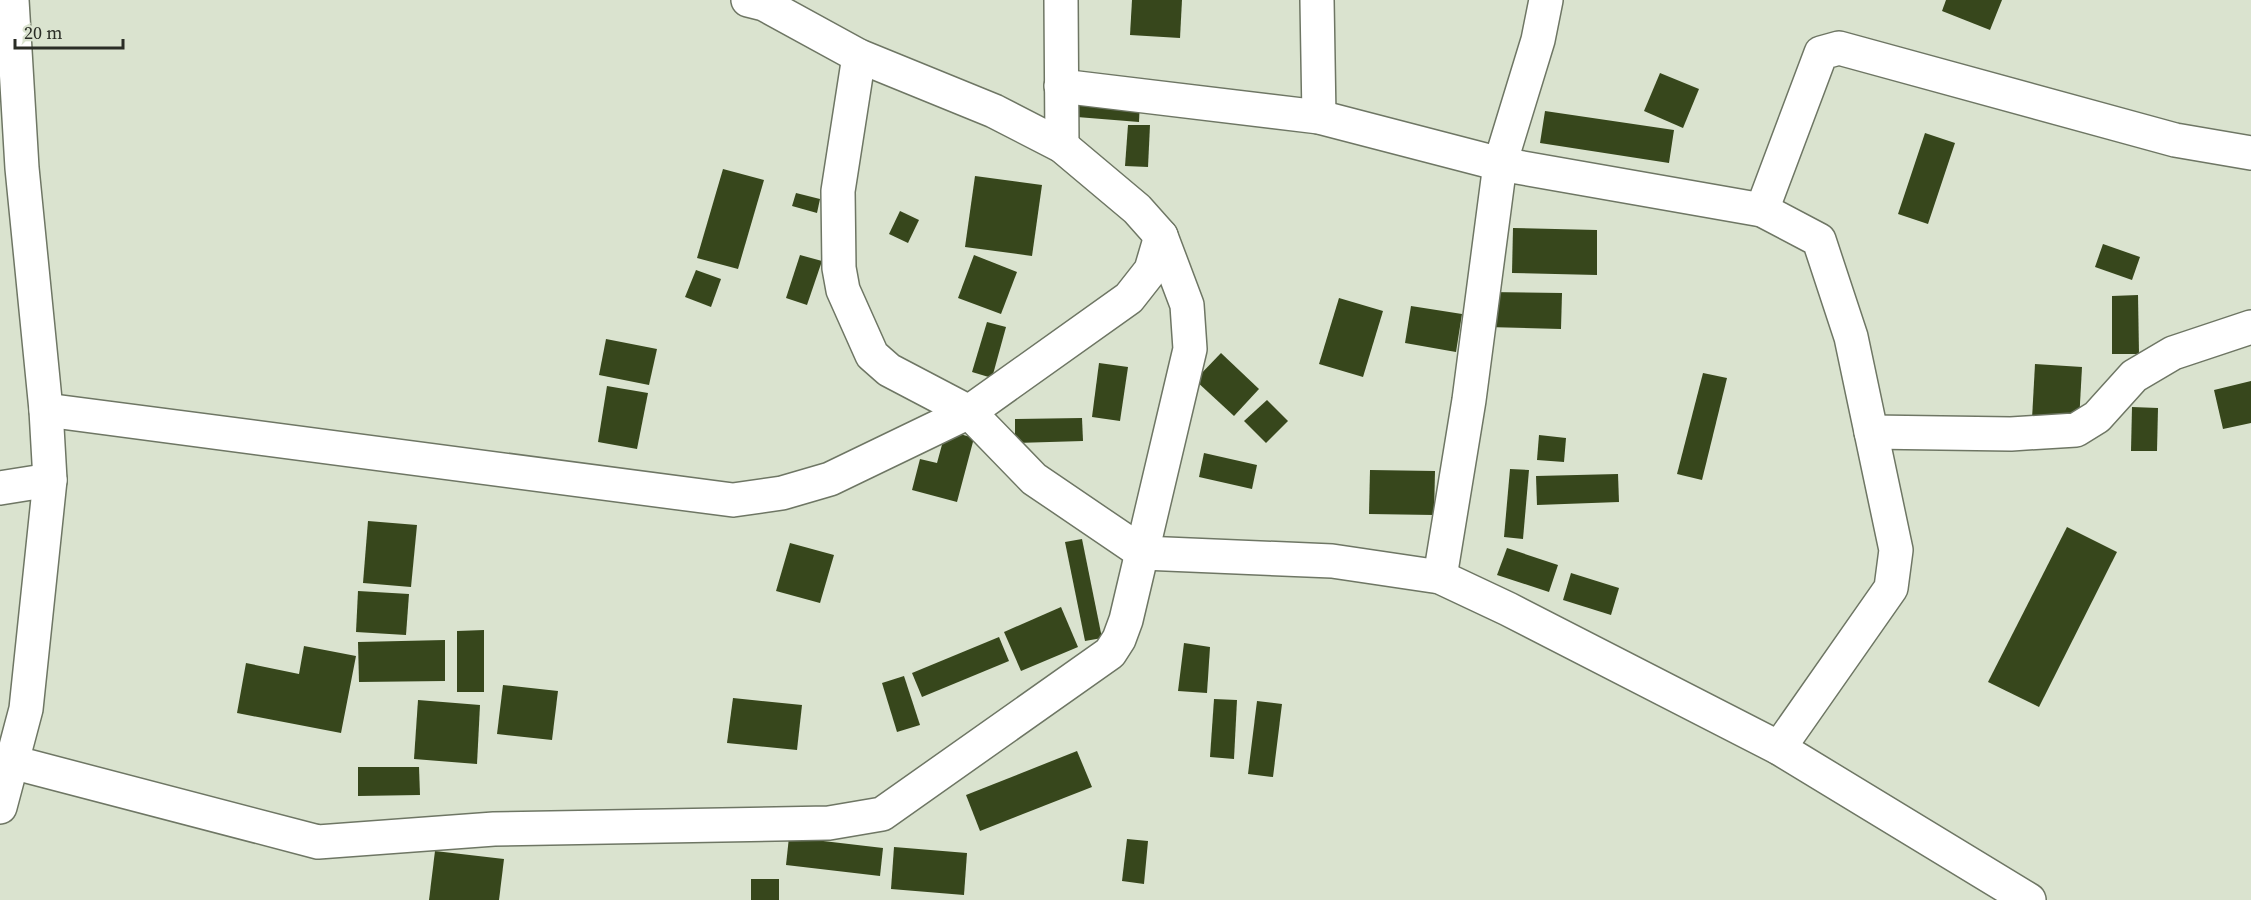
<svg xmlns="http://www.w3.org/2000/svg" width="2251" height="900" font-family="'Source Serif 4',serif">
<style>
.building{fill:#37471c}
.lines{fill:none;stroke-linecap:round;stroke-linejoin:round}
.minor-casing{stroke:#6e7664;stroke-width:36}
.minor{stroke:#fff;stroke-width:33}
</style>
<rect width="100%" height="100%" fill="#dae3cf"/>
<g class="building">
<path d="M1132 0H1182L1180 38 1130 35Z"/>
<path d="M1946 0H2002L1990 30 1942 11Z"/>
<path d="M1660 73 1699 89 1683 128 1644 111Z"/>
<path d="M1079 95 1140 100 1139 122 1077 117Z"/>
<path d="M1545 111 1674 130 1669 163 1540 143Z"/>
<path d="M1128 125H1150L1148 167 1125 166Z"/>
<path d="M1925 133 1955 143 1928 224 1898 214Z"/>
<path d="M723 169 764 180 738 269 697 258Z"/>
<path d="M975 176 1042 185 1032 256 965 247Z"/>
<path d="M796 193 820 199 817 213 792 206Z"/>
<path d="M900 211 919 220 908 243 889 234Z"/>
<path d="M1513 228 1597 230V275L1512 273Z"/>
<path d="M2103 244 2140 257 2132 280 2095 267Z"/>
<path d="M800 255 822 261 807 305 786 298Z"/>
<path d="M974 255 1017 272 1001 314 958 298Z"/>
<path d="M696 270 721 279 711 307 685 297Z"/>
<path d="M1488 292 1562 293 1561 329 1487 327Z"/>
<path d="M2138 295 2139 354H2112V296Z"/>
<path d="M1339 298 1383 311 1363 377 1319 364Z"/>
<path d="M1411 306 1462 314 1456 352 1405 343Z"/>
<path d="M987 322 1006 327 992 378 972 372Z"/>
<path d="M606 339 657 349 649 385 599 375Z"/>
<path d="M1221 353 1259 389 1234 416 1195 380Z"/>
<path d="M1099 363 1128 367 1120 421 1092 417Z"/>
<path d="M2035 364 2082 367 2079 422 2032 419Z"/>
<path d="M1703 373 1727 378 1702 480 1677 474Z"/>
<path d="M2251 381V423L2223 429 2214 390Z"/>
<path d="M607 386 648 393 637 449 598 442Z"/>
<path d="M1267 400 1288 421 1266 443 1244 421Z"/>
<path d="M2132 407 2158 408 2157 451H2131Z"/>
<path d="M1082 418 1083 441 1015 443V419Z"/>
<path d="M946 430 974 438 957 502 912 490 920 459 937 463Z"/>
<path d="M1539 435 1566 438 1564 462 1537 460Z"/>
<path d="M1204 453 1257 465 1252 489 1199 477Z"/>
<path d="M1510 469 1529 470 1523 539 1504 537Z"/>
<path d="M1370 470 1435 471 1434 515 1369 514Z"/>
<path d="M1618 474 1619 502 1537 505 1536 476Z"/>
<path d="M368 521 417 525 411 587 363 583Z"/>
<path d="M2067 527 2117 552 2039 707 1988 682Z"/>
<path d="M1082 539 1102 638 1085 641 1065 542Z"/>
<path d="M790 543 834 555 820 603 776 591Z"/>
<path d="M1507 548 1558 565 1549 592 1497 575Z"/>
<path d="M1571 573 1619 588 1611 615 1563 600Z"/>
<path d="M358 591 409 594 406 635 356 632Z"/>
<path d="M1061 607 1078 647 1021 671 1004 632Z"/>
<path d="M484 630V692H457V631Z"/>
<path d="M999 637 1009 661 922 697 912 673Z"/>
<path d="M445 640V681L359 682 358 642Z"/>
<path d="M1184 643 1210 647 1207 693 1178 691Z"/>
<path d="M304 646 356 656 341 733 237 713 246 663 299 674Z"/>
<path d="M904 676 920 725 897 732 882 683Z"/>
<path d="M503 685 558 691 552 740 497 734Z"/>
<path d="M733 698 802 705 797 750 727 743Z"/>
<path d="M1214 699 1237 700 1234 759 1210 757Z"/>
<path d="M418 700 480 705 477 764 414 759Z"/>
<path d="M1257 701 1282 704 1273 777 1248 774Z"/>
<path d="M1077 751 1092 787 980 831 966 795Z"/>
<path d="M358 767H419L420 795 358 796Z"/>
<path d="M789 837 883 848 880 876 786 865Z"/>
<path d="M1127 839 1148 841 1144 884 1122 881Z"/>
<path d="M894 847 967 853 964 895 891 889Z"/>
<path d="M435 851 504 859 499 900H429Z"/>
<rect x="751" y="879" width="28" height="21"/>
</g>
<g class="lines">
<g class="minor-casing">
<g id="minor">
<path d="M1061 0 1062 146"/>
<path d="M1317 0 1319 117"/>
<path d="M859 56 838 191 839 268 843 290 872 355 889 370 969 412 1034 479 1143 553 1332 561 1440 577 1508 609 1779 748 2029 900"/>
<path d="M1061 86 1319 117 1500 164 1762 210 1819 240 1851 337 1896 550 1891 588 1779 748"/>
<path d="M1762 210 1821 53 1839 48 2175 140 2251 153"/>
<path d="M46 410 733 500 782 493 830 479 969 412 1129 298 1151 270 1161 236"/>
<path d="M1871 432 2011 434 2076 430 2097 417 2134 376 2173 353 2251 327"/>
<path d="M0 488 50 480"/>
<path d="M1440 577 1469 400 1500 164 1538 40 1546 0"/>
<path d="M12 762 318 842 494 829 829 823 882 814 1110 653 1119 639 1126 620 1190 349 1187 305 1161 236 1137 209 1062 146 994 111 859 56 764 4 748 0"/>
<path d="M0 807 26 709 50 480 46 410 22 168 12 0"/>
</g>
</g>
<use href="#minor" class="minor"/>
</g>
<path d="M15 39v9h108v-9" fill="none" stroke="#2a2d26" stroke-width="3"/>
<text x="24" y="39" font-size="18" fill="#2a2d26" stroke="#dae3cf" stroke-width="4.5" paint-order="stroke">20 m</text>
</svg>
